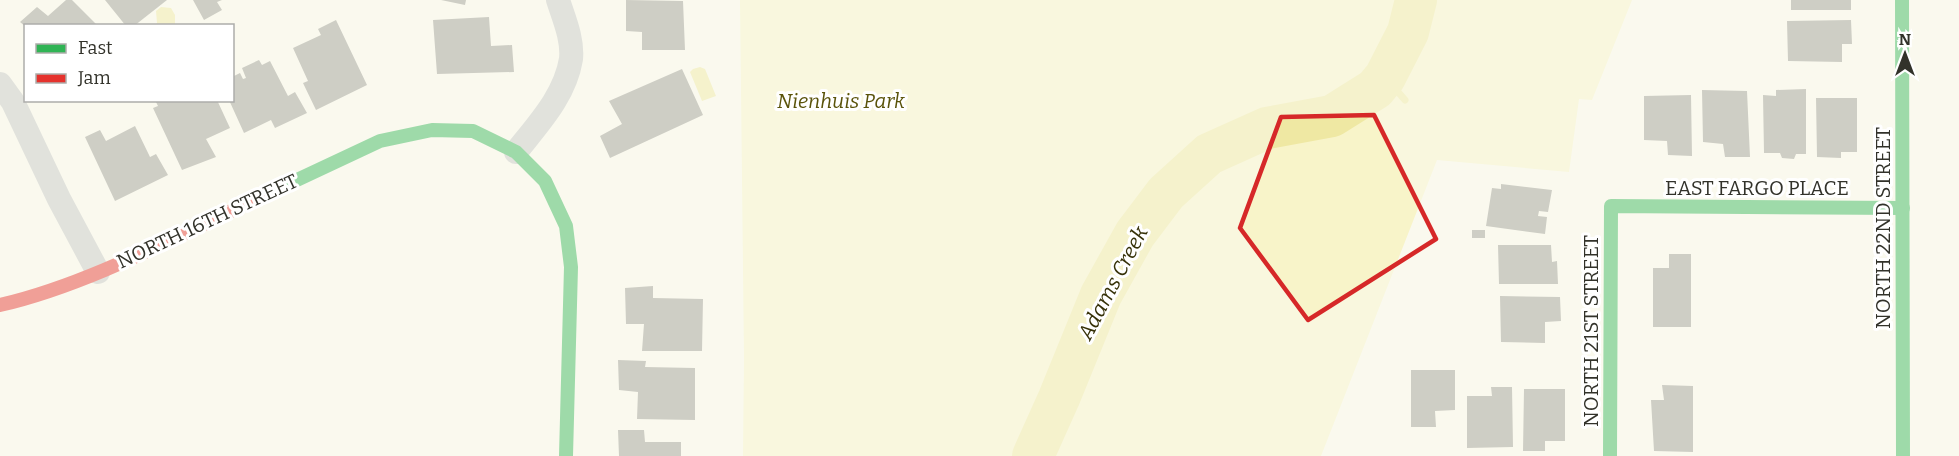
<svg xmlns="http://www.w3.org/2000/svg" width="1959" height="456" font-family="Bitter,serif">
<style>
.green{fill:#f8f4c9}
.water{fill:#efe8a3}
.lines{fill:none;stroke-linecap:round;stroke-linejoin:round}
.stream{stroke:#efe8a3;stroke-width:7}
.river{stroke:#efe8a3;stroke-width:42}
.building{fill:#9a9992}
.street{stroke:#c4c6c6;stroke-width:24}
.fast{stroke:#30b455;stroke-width:14}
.jam{stroke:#e5322d;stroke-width:14}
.marked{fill:none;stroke:#d62828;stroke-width:4.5;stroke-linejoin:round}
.labels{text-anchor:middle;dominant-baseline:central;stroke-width:6;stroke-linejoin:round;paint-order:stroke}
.park-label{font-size:20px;font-style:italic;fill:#5a530a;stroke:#fff}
.street-label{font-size:20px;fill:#32322a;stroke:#fff}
.water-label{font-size:21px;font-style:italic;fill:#373209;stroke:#fff}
</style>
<rect width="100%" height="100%" fill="#faf9ee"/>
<path class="green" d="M740 0H1632L1592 100 1579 99 1569 172 1437 160 1321 456H743L744 358Z"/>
<g class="water">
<path d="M161 7 171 8 175 15V25H155L157 23 156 11Z"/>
<path d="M700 67 705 69 716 96 702 101 690 72 693 69Z"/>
</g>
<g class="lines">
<path class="stream" d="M1385 77 1405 100"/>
<path class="river" d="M1033 456 1059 398 1101 295 1135 234 1166 193 1209 154 1267 128 1332 116 1375 89 1385 77 1408 32 1416 0"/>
</g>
<g class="building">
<path d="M66 0H72L98 26H26V27L20 22 37 7 48 16Z"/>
<path d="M105 0H167L134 26H126Z"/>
<path d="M193 0H222L217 2 222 10 204 20Z"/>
<path d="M441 0H466L465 5Z"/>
<path d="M626 0 683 1 685 50H642V32L626 31Z"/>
<rect x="1791" y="0" width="60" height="10"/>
<path d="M489 17 491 46 512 45 514 72 437 74 433 20Z"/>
<path d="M336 20 367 85 316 110 303 83 308 81 293 48 321 35 318 29Z"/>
<path d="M1851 20 1852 44H1842V62L1788 61 1787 21Z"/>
<path d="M259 60 262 65 270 61 288 96 295 92 307 113 275 128 271 120 244 133 229 100H232V77L240 73 243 79 246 78 242 68Z"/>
<path d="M682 69 703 115 610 158 600 136 622 124 609 101Z"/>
<path d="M1806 89V154H1796L1794 159 1782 158 1780 153H1764L1763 95 1776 96V90Z"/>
<path d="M1702 90 1747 91 1750 157H1725L1723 144 1703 142Z"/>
<path d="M1691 95 1692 156 1668 155 1667 141 1644 140V96Z"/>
<path d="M1816 98H1857V152H1841V158L1817 157Z"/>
<path d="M155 100H217L230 128 206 139 216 157 182 170 153 108 158 106Z"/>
<path d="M135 126 150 157 156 154 168 175 115 201 85 137 100 130 106 141Z"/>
<path d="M1501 184 1552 190 1548 212 1539 211 1538 216 1547 217 1545 234 1486 226 1492 188 1501 189Z"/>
<rect x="1472" y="230" width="13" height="8"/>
<path d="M1498 245H1551L1552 262 1557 261 1558 284H1499Z"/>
<path d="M1669 254H1691V327H1653V268H1669Z"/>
<path d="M653 286V298L703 299 702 351H642L644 324H626L625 288Z"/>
<path d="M1500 296 1560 297 1561 321 1545 322V343L1501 342Z"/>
<path d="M618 360 646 361 645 367 695 368V420L637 419 638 392 619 390Z"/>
<path d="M1411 370H1455V410L1435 411 1436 427H1411Z"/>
<path d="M1662 385 1693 386V452L1654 451 1651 400H1664Z"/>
<path d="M1491 387H1512L1513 447 1467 448V396H1492Z"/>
<path d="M1524 389H1565V441H1545V451H1523Z"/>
<path d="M618 430H644L645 442H681V456H619Z"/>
</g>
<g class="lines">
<g class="street">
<path d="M0 84 13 102 59 199 98 272"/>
<path d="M516 152C538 124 565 96 571 59 573 39 564 19 558 0"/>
</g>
<g class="fast">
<path d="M1902 0 1903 456"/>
<path d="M267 194 380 141 432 130 473 131 516 152 545 181 566 226 571 267 566 456"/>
<path d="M1610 456 1611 206 1903 208"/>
</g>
<path class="jam" d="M0 305C91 284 182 233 267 194"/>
</g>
<path d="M0 0H1959V456H0ZM1374 115 1436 239 1308 320 1240 228 1281 117Z" fill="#faf9ee" fill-opacity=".55" fill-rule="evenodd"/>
<path class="marked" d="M1374 115 1436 239 1308 320 1240 228 1281 117Z"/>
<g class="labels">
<g class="park-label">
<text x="841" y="101">Nienhuis Park</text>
</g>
<g class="street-label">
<text x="1757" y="188">EAST FARGO PLACE</text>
<text transform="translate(207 221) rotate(-25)">NORTH 16TH STREET</text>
<text transform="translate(1883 228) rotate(-90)">NORTH 22ND STREET</text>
<text transform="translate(1591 331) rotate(-90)">NORTH 21ST STREET</text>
</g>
<g class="water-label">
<text transform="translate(1113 283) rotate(-62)">Adams Creek</text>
</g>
</g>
<rect x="24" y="24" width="210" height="78" fill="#ffffff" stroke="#adadaa" stroke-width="1.5"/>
<rect x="36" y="44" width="30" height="9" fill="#30b455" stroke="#adadaa" stroke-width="1.5"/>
<text x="78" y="54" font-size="18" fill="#32322a">Fast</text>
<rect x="36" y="74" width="30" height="9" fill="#e5322d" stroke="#adadaa" stroke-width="1.5"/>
<text x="78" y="84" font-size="18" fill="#32322a">Jam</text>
<g transform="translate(1905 54)" stroke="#ffffff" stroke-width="4.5" paint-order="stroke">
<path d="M0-4.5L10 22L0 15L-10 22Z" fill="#32322a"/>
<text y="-9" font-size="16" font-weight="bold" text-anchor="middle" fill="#32322a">N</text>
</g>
</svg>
